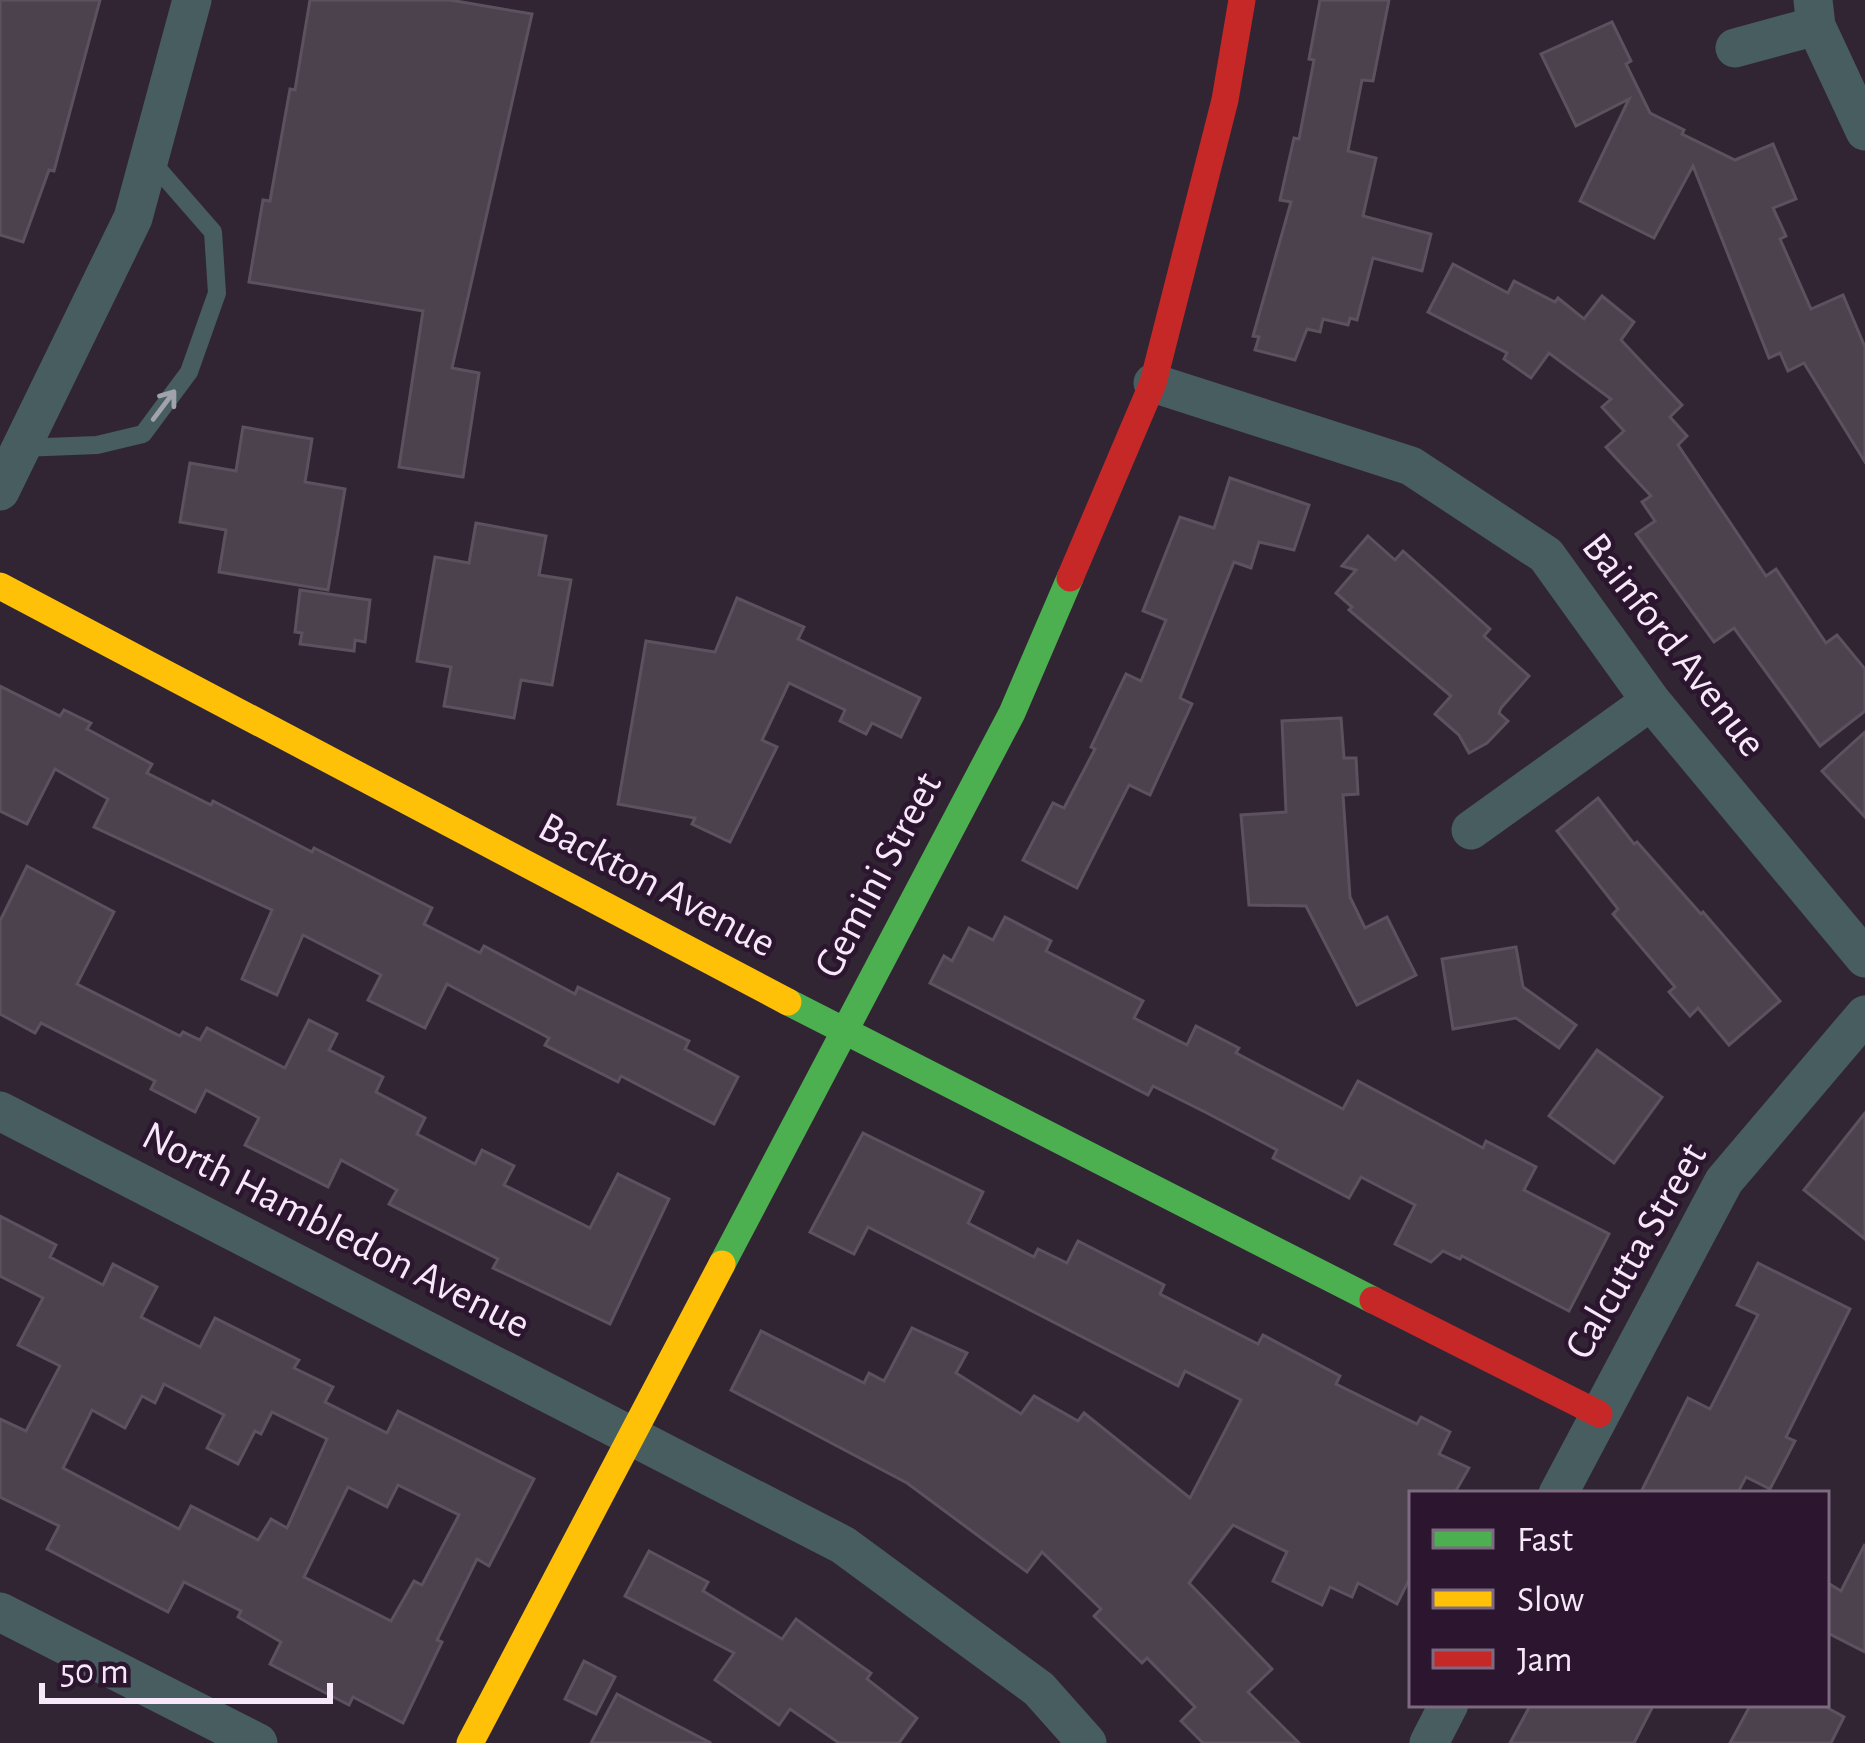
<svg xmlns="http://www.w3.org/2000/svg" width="1865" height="1743" font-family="'Alegreya Sans',sans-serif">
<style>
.building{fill:#4c424e;stroke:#5c515e;stroke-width:3;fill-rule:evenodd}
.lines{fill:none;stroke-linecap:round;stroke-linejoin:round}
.lane{stroke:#485d60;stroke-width:18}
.street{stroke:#485d60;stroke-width:39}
.fast{stroke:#4caf50;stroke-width:27}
.slow{stroke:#ffc107;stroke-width:27}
.jam{stroke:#c62828;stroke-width:27}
.oneway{stroke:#a0a2ac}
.labels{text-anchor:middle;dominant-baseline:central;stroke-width:9;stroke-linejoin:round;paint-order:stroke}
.street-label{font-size:42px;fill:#f7e8f9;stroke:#2b152f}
</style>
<rect width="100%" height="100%" fill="#312534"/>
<g class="building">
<path d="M0 0H100L54 171 49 170 23 242 0 235Z"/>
<path d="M310 0H450L532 14 452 368 479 373 463 477 399 467 423 311 249 282 263 200 270 201 290 89 295 90Z"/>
<path d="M1320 0H1389L1373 81 1362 80 1348 151 1376 158 1363 216 1431 234 1422 271 1373 258 1357 320 1350 318 1348 325 1323 319 1320 332 1307 329 1295 360 1255 350 1259 337 1253 336 1291 202 1280 200 1294 138 1299 139 1314 60 1309 59Z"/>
<path d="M1612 22 1631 61 1626 64 1650 113 1684 130 1682 134 1735 160 1773 144 1796 199 1773 208 1786 236 1780 239 1811 309 1843 295 1865 347V462L1804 363 1788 371 1780 353 1769 358 1693 166 1654 238 1580 201 1629 99 1576 126 1541 54Z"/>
<path d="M1453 264 1508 293 1514 281 1555 302 1558 298 1584 319 1602 296 1634 322 1621 340 1682 405 1670 417 1687 436 1678 445 1766 576 1776 569 1826 643 1837 635 1865 669V711L1820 746 1734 628 1714 642 1636 534 1655 521 1642 502 1651 496 1606 447 1624 431 1602 407 1611 399 1549 353 1531 378 1504 359 1507 353 1428 312Z"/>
<path d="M243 427 312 439 305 482 345 489 328 590 219 572 226 530 180 522 190 463 236 471Z"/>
<path d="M1230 478 1309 505 1294 550 1259 542 1251 568 1234 562 1180 698 1192 704 1150 795 1129 785 1077 888 1023 860 1053 803 1064 808 1095 749 1091 747 1126 674 1141 681 1166 620 1143 611 1180 517 1214 528Z"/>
<path d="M476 523 546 536 539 575 571 580 552 685 521 680 514 718 444 706 451 667 417 661 435 557 469 563Z"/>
<path d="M1368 536 1395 560 1403 551 1490 629 1484 636 1529 676 1501 708 1499 713 1508 721 1487 743 1469 753 1459 735 1435 714 1451 696 1349 610 1352 607 1336 593 1356 570 1342 566Z"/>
<path d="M300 590 370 600 365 642 355 640 354 651 300 644 302 633 295 632Z"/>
<path d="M737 598 804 627 798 639 920 698 901 737 872 723 866 734 840 721 845 710 789 683 762 740 777 747 730 842 692 824 695 818 618 804 646 641 715 652Z"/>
<path d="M0 686 60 716 64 710 91 723 87 729 152 764 147 773 211 805 213 801 312 852 314 848 324 853 432 908 424 924 480 953 484 946 575 994 578 987 689 1041 685 1049 738 1077 714 1124 621 1076 618 1082 545 1045 549 1038 447 984 425 1028 368 1000 381 975 303 935 277 995 242 979 272 910 94 827 108 799 55 769 27 824 0 811Z"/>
<path d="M1341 718 1344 758H1356L1358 794 1343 795 1350 897 1365 928 1387 917 1416 975 1357 1005 1306 906 1249 905 1241 815 1286 812 1282 721Z"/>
<path d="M1865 732V817L1822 771Z"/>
<path d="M1598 798 1634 844 1637 842 1701 914 1703 912 1780 1001 1729 1045 1698 1008 1690 1016 1669 992 1675 987 1613 914 1618 909 1557 831Z"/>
<path d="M27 866 114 912 77 984 180 1036 183 1032 200 1040 207 1028 285 1068 309 1020 337 1034 329 1050 383 1077 376 1092 425 1118 417 1134 475 1164 482 1150 514 1166 504 1185 590 1228 618 1174 669 1199 610 1324 493 1268 498 1259 389 1204 397 1190 341 1160 328 1187 245 1145 259 1118 206 1090 195 1112 151 1089 155 1081 41 1023 35 1033 0 1014V921Z"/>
<path d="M1005 917 1051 941 1046 951 1143 1001 1134 1018 1187 1045 1196 1026 1239 1048 1236 1053 1343 1109 1358 1081 1483 1148 1486 1141 1536 1167 1524 1190 1609 1234 1569 1311 1462 1256 1460 1259 1443 1251 1431 1262 1395 1244 1415 1205 1361 1177 1349 1198 1273 1158 1277 1150 1205 1112 1153 1086 1148 1095 930 983 944 956 952 961 969 928 993 940Z"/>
<path d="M1516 947 1523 987 1576 1025 1559 1048 1516 1018 1453 1029 1442 959Z"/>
<path d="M1597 1050 1662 1097 1614 1163 1549 1116Z"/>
<path d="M1865 1113V1239L1804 1190Z"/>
<path d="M863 1133 983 1192 968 1223 1034 1257 1038 1249 1067 1263 1078 1241 1164 1285 1160 1294 1258 1344 1263 1335 1340 1376 1336 1384 1417 1424 1421 1417 1450 1432 1439 1454 1469 1468 1454 1494H1412V1574L1397 1604 1358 1583 1352 1597 1330 1587 1322 1605 1273 1581 1287 1552 1233 1525 1189 1583 1272 1669 1248 1692 1299 1743H1203L1181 1721 1195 1707 1147 1658 1142 1663 1094 1616 1101 1609 1042 1552 1027 1572 907 1483 731 1390 761 1331 864 1383 869 1373 884 1381 912 1328 967 1353 956 1373 1021 1414 1034 1396 1078 1421 1084 1413 1190 1498 1241 1400 1185 1371 1178 1386 868 1227 854 1254 810 1232Z"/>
<path d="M0 1216 56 1245 50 1257 103 1285 113 1264 157 1287 141 1317 200 1347 215 1318 299 1360 294 1368 333 1387 325 1402 387 1433 398 1411 534 1479 489 1566 477 1559 437 1640 442 1642 403 1723 353 1697 349 1705 270 1664 281 1642 238 1617 241 1611 184 1582 168 1612 47 1549 59 1526 0 1497V1419L26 1431 60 1366 18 1345 43 1298 0 1276ZM164 1384 224 1415 207 1448 238 1464 255 1431 261 1434 272 1412 327 1439 287 1528 271 1519 258 1540 191 1506 179 1529 63 1468 92 1410 125 1428 142 1396 155 1403ZM398 1485 459 1515 422 1585 414 1581 391 1621 304 1577 348 1487 387 1507Z"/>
<path d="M1758 1263 1850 1309 1786 1437 1795 1441 1770 1489 1746 1477 1737 1494H1640L1688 1398 1710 1409 1758 1315 1737 1305Z"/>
<path d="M1865 1544V1652L1826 1632V1582L1841 1591Z"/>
<path d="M649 1551 708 1582 703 1591 782 1639 796 1619 871 1673 867 1679 917 1718 899 1743H839L790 1709 779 1725 715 1680 734 1653 625 1596Z"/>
<path d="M584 1661 615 1677 596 1714 565 1699Z"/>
<path d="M617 1694 711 1743H591Z"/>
<path d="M1531 1704H1654L1634 1743H1510Z"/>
<path d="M1751 1704H1820L1844 1717 1831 1743H1730Z"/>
</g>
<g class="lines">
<path class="lane" d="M21 448 97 445 143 434 189 372 217 293 213 232 151 161"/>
<g class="street">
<path d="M1813 0 1816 26 1865 131"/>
<path d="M1735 48 1816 26"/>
<path d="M1153 383 1411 466 1546 555 1651 701 1865 958"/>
<path d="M0 491 133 218 192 0"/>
<path d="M1471 830 1651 701"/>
<path d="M0 1111 843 1545 1039 1689 1087 1743"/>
<path d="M1558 1494 1724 1181 1865 1015"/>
<path d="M0 1612 258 1743"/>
<path d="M1429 1743 1449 1704"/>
</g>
<g class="fast">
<path d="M788 1002 1373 1300"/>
<path d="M722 1264 1012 713 1070 578"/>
</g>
<g class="slow">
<path d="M0 586 788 1002"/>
<path d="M470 1743 722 1264"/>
</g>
<g class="jam">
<path d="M1070 578 1153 383 1225 100 1242 0"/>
<path d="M1373 1300 1599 1414"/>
</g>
</g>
<defs><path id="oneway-shaft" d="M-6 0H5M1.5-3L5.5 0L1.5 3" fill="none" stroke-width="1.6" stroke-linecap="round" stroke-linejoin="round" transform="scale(3)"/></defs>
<use class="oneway" href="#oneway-shaft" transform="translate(164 405) rotate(-53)"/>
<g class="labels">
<g class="street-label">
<text transform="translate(1674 645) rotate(52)">Bainford Avenue</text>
<text transform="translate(878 875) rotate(-62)">Gemini Street</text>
<text transform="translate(657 885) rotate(28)">Backton Avenue</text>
<text transform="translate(336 1230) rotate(27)">North Hambledon Avenue</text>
<text transform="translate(1636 1251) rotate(-60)">Calcutta Street</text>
</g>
</g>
<rect x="1409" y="1491" width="420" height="216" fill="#2b152f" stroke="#7d6980" stroke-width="3"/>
<rect x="1433" y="1530" width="60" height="18" fill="#4caf50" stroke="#7d6980" stroke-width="3"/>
<text x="1517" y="1551" font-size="36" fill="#f7e8f9">Fast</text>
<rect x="1433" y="1590" width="60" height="18" fill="#ffc107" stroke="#7d6980" stroke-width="3"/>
<text x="1517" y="1611" font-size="36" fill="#f7e8f9">Slow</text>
<rect x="1433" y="1650" width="60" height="18" fill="#c62828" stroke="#7d6980" stroke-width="3"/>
<text x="1517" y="1671" font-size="36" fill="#f7e8f9">Jam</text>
<path d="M42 1683v18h288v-18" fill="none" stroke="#f7e8f9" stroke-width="6"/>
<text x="60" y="1683" font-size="36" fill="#f7e8f9" stroke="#2b152f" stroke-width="9" paint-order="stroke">50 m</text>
</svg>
